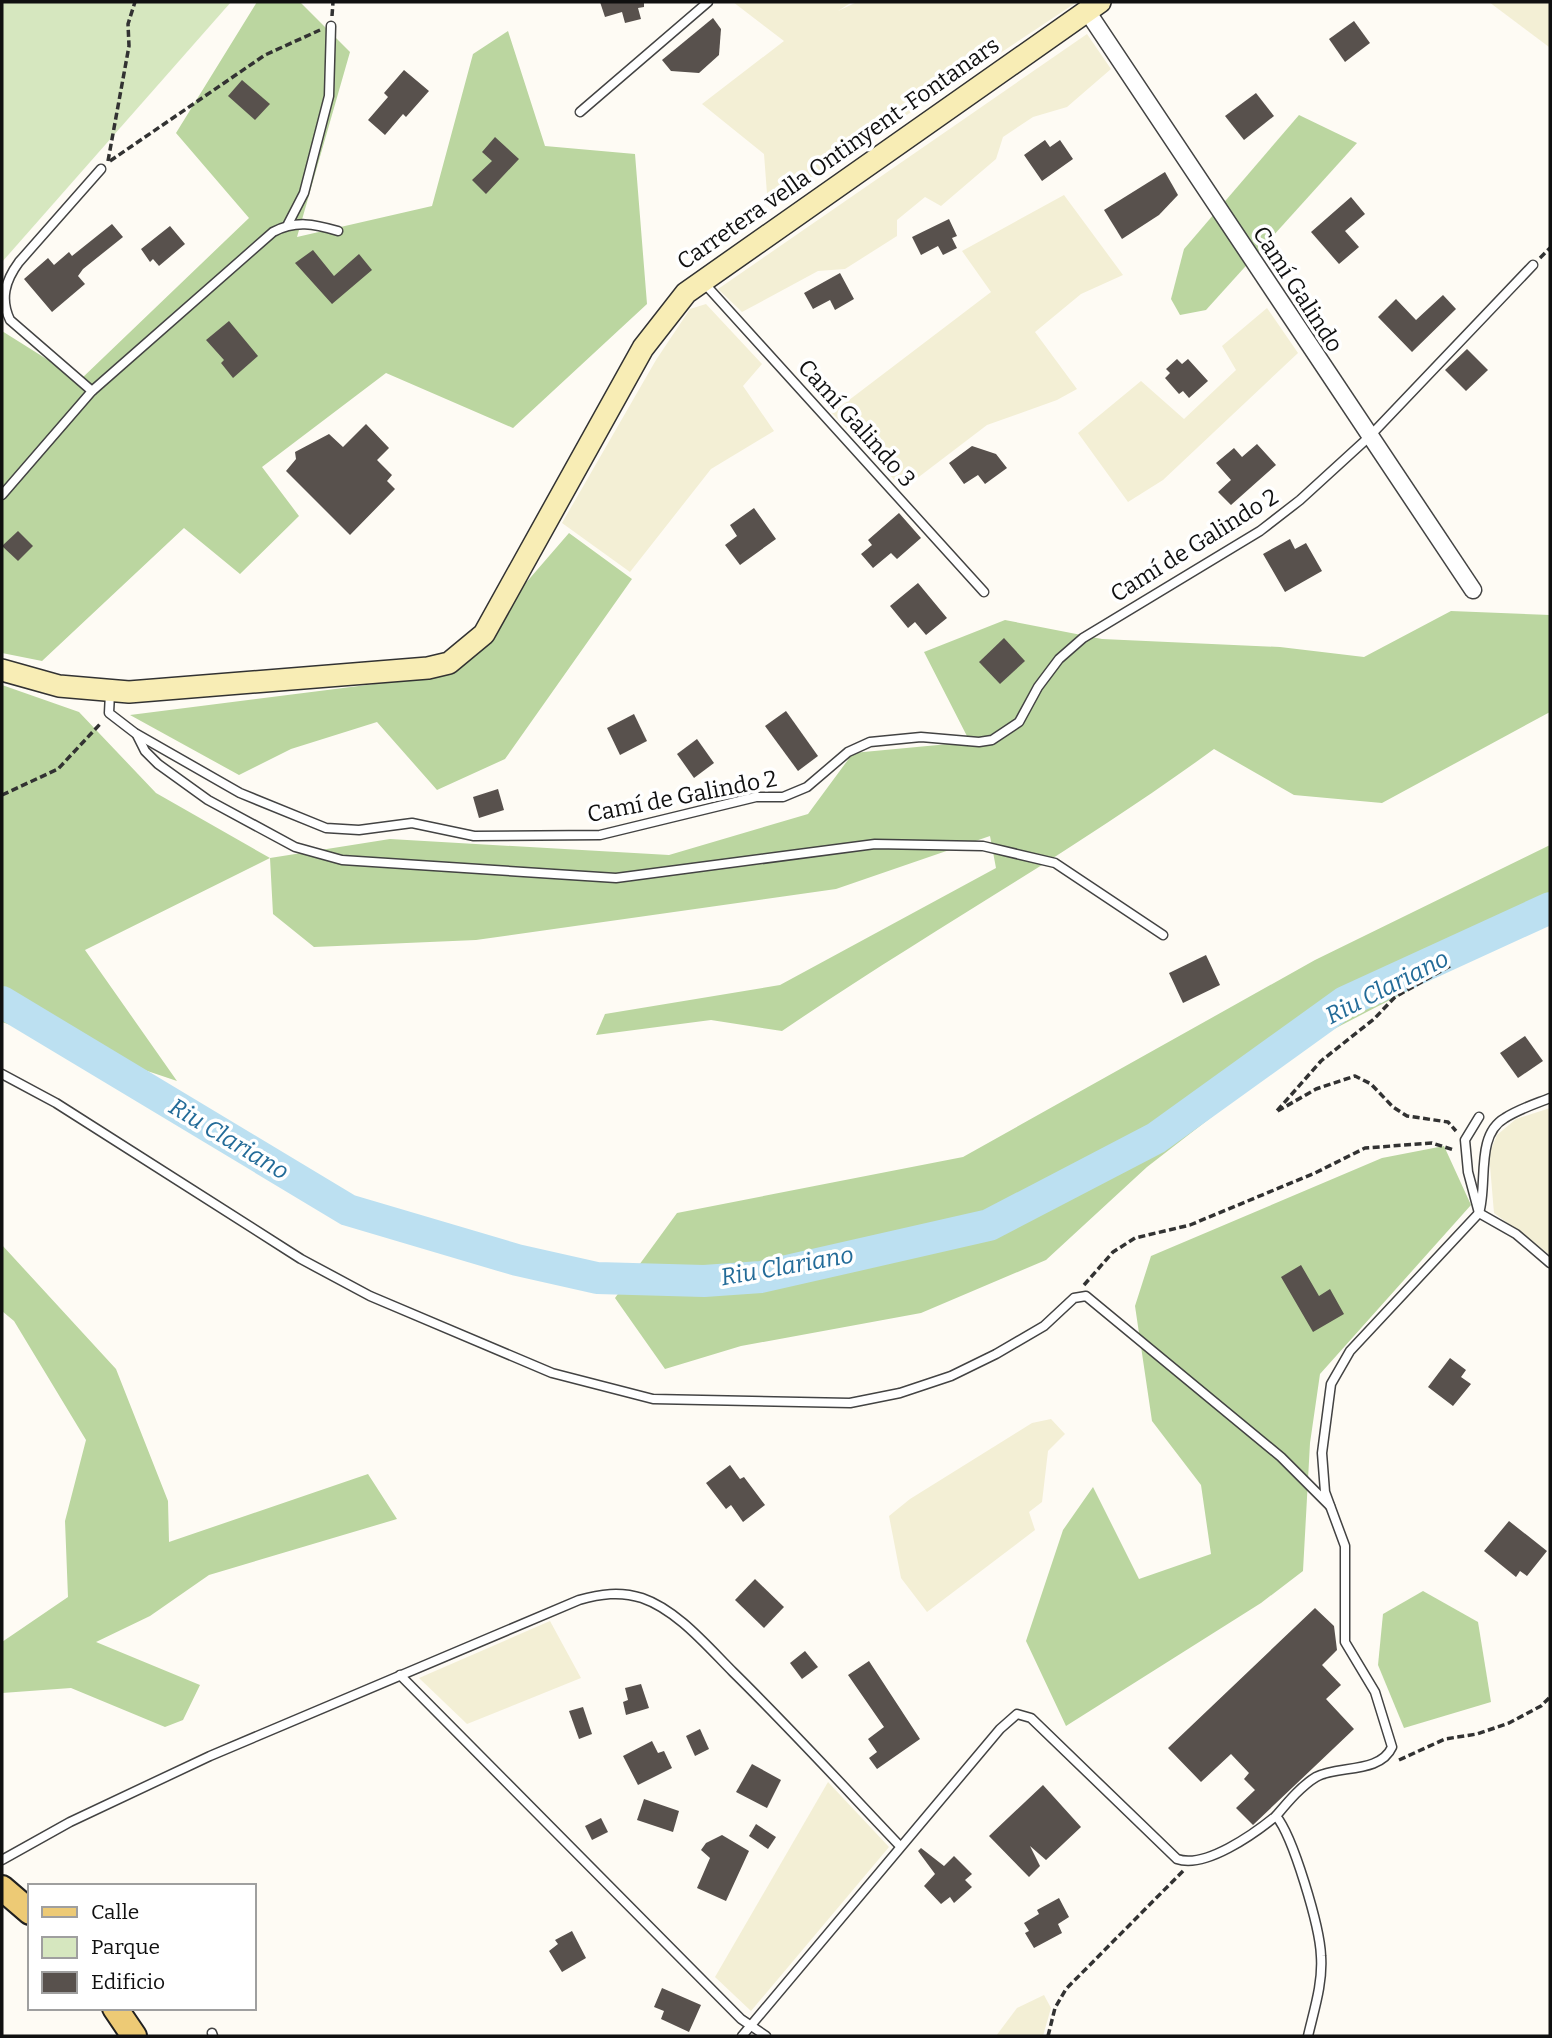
<svg xmlns="http://www.w3.org/2000/svg" width="1552" height="2038" font-family="Bitter,serif">
<style>
.farmland{fill:#f3efd5}
.green{fill:#d6e7bf}
.forest{fill:#bbd6a0}
.lines{fill:none;stroke-linecap:round;stroke-linejoin:round}
.river{stroke:#bce0f1;stroke-width:32}
.building{fill:#58514d}
.lane-casing{stroke:#434343;stroke-width:11}
.street-casing{stroke:#434343;stroke-width:19}
.secondary-casing{stroke:#323232;stroke-width:24}
.primary-casing{stroke:#212121;stroke-width:28}
.path{stroke:#323232;stroke-width:3.5;stroke-dasharray:7 3.5;stroke-linecap:butt}
.lane{stroke:#fff;stroke-width:8}
.street{stroke:#fff;stroke-width:16}
.secondary{stroke:#f8edb5;stroke-width:21}
.primary{stroke:#edca75;stroke-width:24}
.labels{text-anchor:middle;dominant-baseline:central;stroke-width:7;stroke-linejoin:round;paint-order:stroke}
.street-label{font-size:23px;fill:#101010;stroke:#fff}
.water-label{font-size:24px;font-style:italic;fill:#236b98;stroke:#fff}
</style>
<rect width="100%" height="100%" fill="#fefbf4"/>
<g class="farmland">
<path d="M733 2H852L838 11 857 2H1077L768 207 764 154 702 104 784 41Z"/>
<path d="M1489 2H1550V45L1549 47Z"/>
<path d="M1087 34 1111 69 1067 107 1033 117 1003 137 996 159 941 206 925 197 897 220V236L845 269 818 271 742 312 718 289Z"/>
<path d="M1064 195 1123 275 1081 294 1035 332 1077 389 1057 400 987 425 903 489 832 413 991 292 962 251Z"/>
<path d="M706 304 762 364 743 386 774 431 711 469 630 572 562 523 656 360 690 309Z"/>
<path d="M1267 308 1298 353 1163 480 1128 502 1078 433 1141 381 1184 419 1236 370 1222 346Z"/>
<path d="M1550 1108V1255L1494 1213 1489 1154 1497 1135 1516 1119Z"/>
<path d="M1051 1419 1065 1434 1048 1451 1042 1502 1029 1512 1035 1530 927 1612 901 1578 889 1516 910 1499 1032 1423Z"/>
<path d="M550 1621 581 1678 467 1724 419 1678Z"/>
<path d="M828 1782 889 1847 751 2011 715 1977Z"/>
<path d="M1044 1995 1051 2008 1043 2036H996L1017 2008Z"/>
</g>
<path class="green" d="M2 2H231L2 262Z"/>
<g class="forest">
<path d="M257 2H300L350 52 297 237 432 206 473 54 508 31 545 146 635 154 647 304 513 428 386 373 262 467 299 516 240 574 184 528 42 661 2 653V331L80 380 249 218 176 133Z"/>
<path d="M1299 115 1357 143 1206 310 1180 315 1171 299 1184 249Z"/>
<path d="M569 533 632 579 505 759 437 790 377 722 291 749 239 775 130 715 446 675Z"/>
<path d="M1451 611 1550 615V712L1382 803 1294 795 1214 749C1075 851 924 934 782 1031L711 1020 596 1035 605 1014 780 985 996 868 990 836 836 889 476 940 314 947 273 914 270 858 85 950 177 1081 2 1022V685L79 712 156 793 270 858 390 839 669 855 808 814 853 753 970 742 924 652 1005 620 1102 639 1280 647 1364 657Z"/>
<path d="M1550 845V923L1523 931 1307 1043 1147 1167 1046 1260 921 1313 741 1346 665 1369 615 1298 677 1213 963 1157 1315 960Z"/>
<path d="M1444 1146 1471 1205 1320 1374 1310 1443 1303 1571 1261 1603 1066 1726 1026 1641 1063 1530 1093 1487 1139 1579 1211 1554 1201 1485 1152 1421 1135 1306 1151 1256 1382 1158Z"/>
<path d="M2 1245 116 1369 168 1501 169 1542 368 1474 397 1519 209 1575 150 1616 96 1642 200 1685 183 1720 165 1727 71 1688 2 1693V1642L68 1597 65 1521 86 1440 14 1321 2 1311Z"/>
<path d="M1423 1591 1478 1622 1491 1702 1404 1728 1378 1665 1383 1614Z"/>
</g>
<g class="lines">
<path class="river" d="M2 1002 348 1210 517 1260 597 1278 704 1281 761 1277 989 1225 1156 1138 1345 1002 1550 908"/>
</g>
<g class="building">
<path d="M600 2H644V7L638 8 641 19 625 23 622 12 605 17Z"/>
<path d="M713 18 721 29 719 55 699 73 671 71 662 60Z"/>
<path d="M1354 21 1370 43 1345 62 1329 39Z"/>
<path d="M404 70 429 91 406 117 403 114 385 135 368 120 388 97 384 93Z"/>
<path d="M242 80 270 104 255 120 228 96Z"/>
<path d="M1256 93 1274 116 1244 140 1225 116Z"/>
<path d="M495 137 519 159 486 194 472 180 492 161 482 152Z"/>
<path d="M1045 140 1050 147 1060 140 1073 159 1042 181 1024 155Z"/>
<path d="M1165 172 1178 195 1159 215 1122 239 1104 210Z"/>
<path d="M1351 197 1365 214 1345 231 1359 247 1339 264 1311 232Z"/>
<path d="M949 219 957 236 952 238 957 248 943 255 938 246 921 255 912 237Z"/>
<path d="M112 224 123 237 83 269 78 276 85 284 52 312 24 279 48 258 54 265 69 252 72 256Z"/>
<path d="M170 226 185 244 159 266 153 259 150 262 141 249Z"/>
<path d="M313 250 334 276 359 254 372 270 332 304 295 263Z"/>
<path d="M840 273 854 299 835 310 830 300 813 309 804 293Z"/>
<path d="M1443 295 1456 309 1412 352 1378 317 1396 299 1416 320Z"/>
<path d="M229 321 258 356 233 378 221 363 224 360 206 340Z"/>
<path d="M1467 349 1488 370 1466 391 1445 370Z"/>
<path d="M1177 359 1182 364 1188 359 1208 381 1189 398 1183 391 1179 394 1165 378 1170 373 1166 369Z"/>
<path d="M366 424 389 448 377 460 392 475 387 481 395 489 350 535 286 471 296 459 295 452 329 434 343 447Z"/>
<path d="M1257 444 1276 465 1231 505 1218 492 1231 480 1216 463 1234 448 1242 457Z"/>
<path d="M972 446 996 454 1007 468 985 484 978 475 964 484 949 463Z"/>
<path d="M754 508 776 539 740 565 725 545 737 536 730 525Z"/>
<path d="M899 513 921 538 897 559 891 553 873 568 861 554 872 545 868 540Z"/>
<path d="M18 531 33 546 18 561 2 546Z"/>
<path d="M1290 539 1295 549 1306 543 1322 571 1285 592 1263 554Z"/>
<path d="M918 583 947 618 926 635 915 622 908 628 890 606Z"/>
<path d="M1004 638 1025 661 1000 684 979 662Z"/>
<path d="M786 711 818 756 798 771 765 726Z"/>
<path d="M634 714 647 741 620 755 607 728Z"/>
<path d="M697 739 714 763 694 778 677 754Z"/>
<path d="M498 789 504 810 479 818 473 797Z"/>
<path d="M1206 955 1220 985 1183 1003 1169 973Z"/>
<path d="M1525 1036 1543 1061 1518 1078 1500 1053Z"/>
<path d="M1301 1265 1319 1296 1330 1289 1344 1314 1313 1332 1281 1277Z"/>
<path d="M1450 1358 1466 1370 1461 1377 1471 1384 1453 1406 1428 1387Z"/>
<path d="M730 1465 740 1479 744 1477 765 1505 743 1522 731 1505 726 1509 706 1483Z"/>
<path d="M1509 1521 1547 1551 1527 1576 1520 1571 1516 1577 1484 1551Z"/>
<path d="M755 1579 784 1607 764 1628 735 1600Z"/>
<path d="M1315 1608 1334 1626 1337 1650 1322 1665 1341 1685 1326 1699 1354 1729 1253 1825 1236 1808 1255 1790 1244 1779 1249 1773 1231 1754 1201 1782 1168 1748Z"/>
<path d="M805 1651 818 1667 802 1679 790 1663Z"/>
<path d="M869 1661 920 1739 877 1769 869 1758 877 1752 868 1739 884 1727 848 1675Z"/>
<path d="M641 1684 649 1708 626 1715 623 1702 628 1700 625 1688Z"/>
<path d="M583 1707 592 1734 579 1739 569 1711Z"/>
<path d="M700 1729 709 1749 695 1756 686 1736Z"/>
<path d="M652 1741 658 1753 664 1751 672 1768 638 1785 623 1756Z"/>
<path d="M752 1764 781 1780 767 1808 736 1792Z"/>
<path d="M1043 1785 1081 1827 1046 1860 1030 1846 1040 1866 1029 1877 989 1836Z"/>
<path d="M644 1799 679 1811 673 1832 637 1820Z"/>
<path d="M601 1818 608 1832 592 1840 585 1826Z"/>
<path d="M756 1824 776 1837 768 1849 749 1836Z"/>
<path d="M722 1835 749 1851 726 1901 697 1888 710 1858 701 1850 706 1843Z"/>
<path d="M921 1848 944 1866 954 1856 972 1874 965 1880 972 1887 954 1903 950 1897 941 1904 924 1886 935 1874 918 1851Z"/>
<path d="M1059 1898 1069 1917 1058 1924 1062 1933 1034 1948 1025 1933 1029 1931 1024 1923 1039 1914 1037 1910Z"/>
<path d="M572 1931 586 1958 562 1972 549 1951 558 1944 555 1940Z"/>
<path d="M662 1988 701 2005 689 2032 661 2019 664 2011 654 2007Z"/>
</g>
<g class="lines">
<g class="lane-casing">
<g id="lane">
<path d="M580 112 708 2"/>
<path d="M288 224 304 193 329 96 331 26"/>
<path d="M704 283 984 592"/>
<path d="M92 391 10 320C0 299 5 281 19 262L101 169"/>
<path d="M2 495 92 391 273 232C296 220 314 224 338 231"/>
<path d="M110 693 109 713 135 733 240 793 326 828 359 830 412 823 474 836 600 835 756 797H783L807 787 848 752 870 742 921 737 979 742 992 740 1019 722 1038 687 1059 659 1083 638 1260 531 1300 500 1369 437 1533 265"/>
<path d="M137 735 145 751 158 764 208 800 295 847 342 860 616 878 875 844 983 846 1055 863 1163 935"/>
<path d="M2 1074 56 1103 301 1259 370 1296 552 1373 653 1399 850 1403 900 1393 951 1376 996 1354 1044 1326 1074 1298 1086 1296 1281 1457 1330 1506"/>
<path d="M1479 1117 1465 1140 1468 1172 1479 1213 1516 1234 1550 1263"/>
<path d="M400 1675 741 2019 766 2036"/>
<path d="M1276 1816C1287 1803 1301 1786 1316 1777 1337 1765 1380 1774 1392 1747L1375 1692 1345 1642V1546L1325 1492 1322 1453 1331 1384 1350 1351 1479 1213C1488 1184 1475 1135 1505 1118 1519 1109 1535 1104 1550 1098"/>
<path d="M2 1860 70 1822 210 1756 579 1600C600 1594 620 1591 642 1598 677 1610 707 1646 733 1672 790 1728 845 1788 900 1846"/>
<path d="M212 2033 213 2036"/>
<path d="M742 2036 1000 1729 1017 1714 1031 1718 1177 1859C1205 1869 1254 1834 1276 1816 1293 1836 1320 1927 1321 1956 1323 1983 1314 2010 1308 2036"/>
</g>
</g>
<g class="street-casing">
<path id="street" d="M1087 11 1473 590"/>
</g>
<g class="secondary-casing">
<path id="secondary" d="M2 670 59 686 129 692 428 668 449 663 484 634 643 348 686 293 1100 2"/>
</g>
<g class="primary-casing">
<g id="primary">
<path d="M2 1888 30 1912"/>
<path d="M115 2008 134 2036"/>
</g>
</g>
<g class="path">
<path d="M332 16 333 2"/>
<path d="M108 161 129 46 128 24 135 2"/>
<path d="M110 161 265 55 320 30"/>
<path d="M1540 258 1550 248"/>
<path d="M2 795 58 769 101 723"/>
<path d="M1450 966 1395 997 1374 1019 1321 1061 1276 1112 1316 1089 1355 1076 1371 1084 1393 1107 1407 1116 1448 1122 1456 1131"/>
<path d="M1084 1285 1113 1252 1135 1238 1190 1225 1315 1173 1365 1148 1432 1143 1454 1150"/>
<path d="M1399 1760 1445 1739 1477 1734 1509 1723 1541 1706 1550 1697"/>
<path d="M1048 2036 1055 2008 1066 1989 1184 1870"/>
</g>
<use href="#lane" class="lane"/>
<use href="#street" class="street"/>
<use href="#secondary" class="secondary"/>
<use href="#primary" class="primary"/>
</g>
<g class="labels">
<g class="street-label">
<text transform="translate(838 153) rotate(-35)">Carretera vella Ontinyent-Fontanars</text>
<text transform="translate(1298 289) rotate(57)">Camí Galindo</text>
<text transform="translate(857 423) rotate(48)">Camí Galindo 3</text>
<text transform="translate(1194 545) rotate(-32)">Camí de Galindo 2</text>
<text transform="translate(682 796) rotate(-11)">Camí de Galindo 2</text>
</g>
<g class="water-label">
<text transform="translate(1387 987) rotate(-27)">Riu Clariano</text>
<text transform="translate(229 1139) rotate(31)">Riu Clariano</text>
<text transform="translate(787 1266) rotate(-10)">Riu Clariano</text>
</g>
</g>
<rect width="1552" height="2038" fill="none" stroke="#101010" stroke-width="7"/>
<rect x="28" y="1884" width="228" height="126" fill="#ffffff" stroke="#9f9f9f" stroke-width="2"/>
<rect x="42" y="1907" width="35" height="10" fill="#edca75" stroke="#9f9f9f" stroke-width="2"/>
<text x="91" y="1919" font-size="21" fill="#101010">Calle</text>
<rect x="42" y="1937" width="35" height="21" fill="#d6e7bf" stroke="#9f9f9f" stroke-width="2"/>
<text x="91" y="1954" font-size="21" fill="#101010">Parque</text>
<rect x="42" y="1972" width="35" height="21" fill="#58514d" stroke="#9f9f9f" stroke-width="2"/>
<text x="91" y="1989" font-size="21" fill="#101010">Edificio</text>
</svg>
